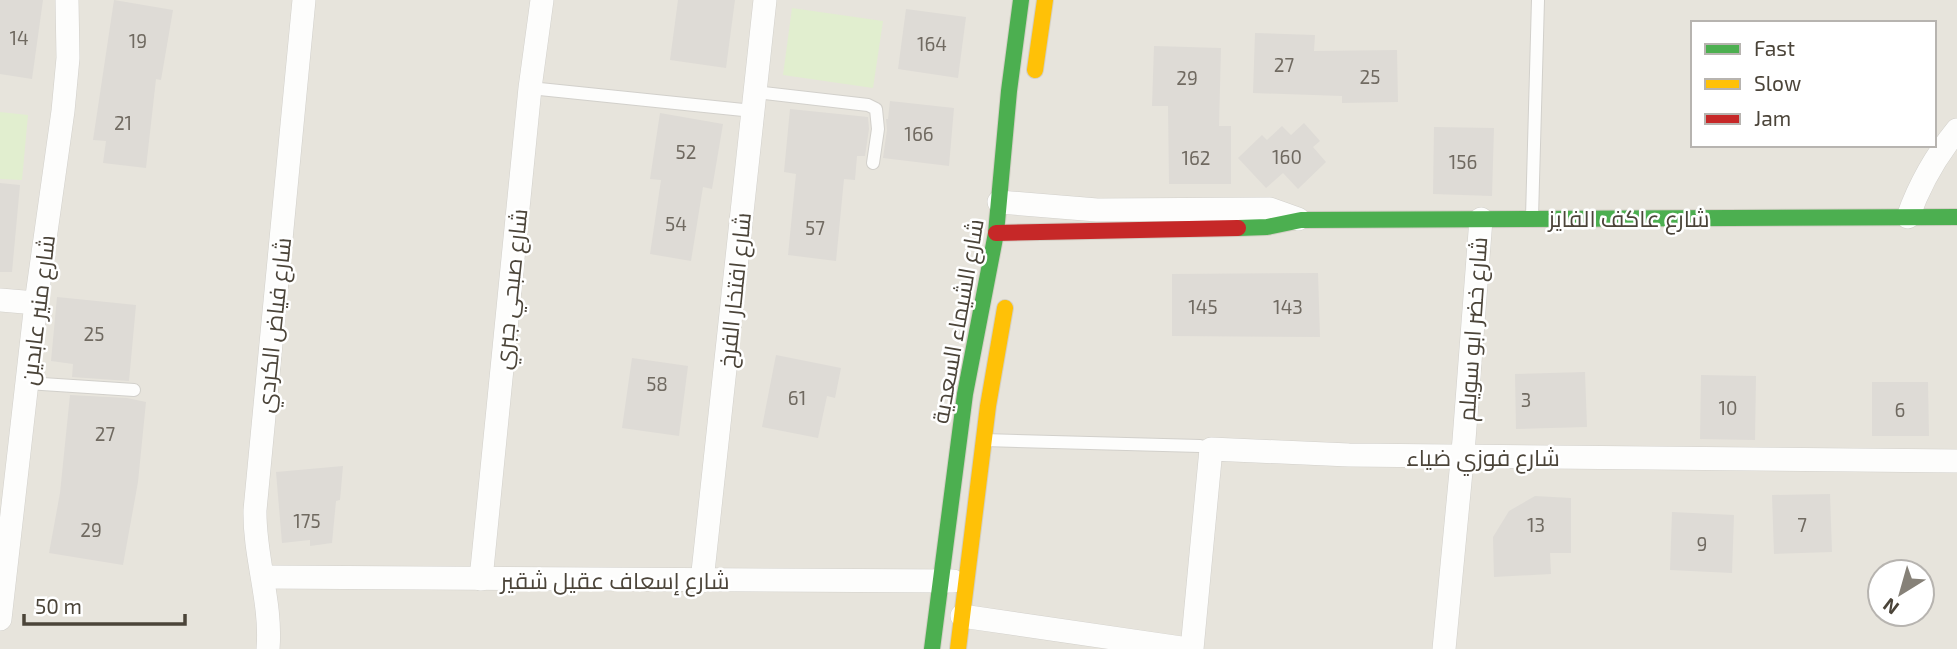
<svg xmlns="http://www.w3.org/2000/svg" width="1957" height="649" font-family="'Exo 2',Cairo,sans-serif">
<style>
.residential{fill:#e7e4dc;fill-rule:evenodd}
.green{fill:#e1eecf}
.building{fill:#dedbd6}
.lines{fill:none;stroke-linecap:round;stroke-linejoin:round}
.lane-casing{stroke:#d2d0cb;stroke-width:14}
.street-casing{stroke:#d2d0cb;stroke-width:24}
.fast-casing{stroke:#d3cfc5;stroke-width:18}
.slow-casing{stroke:#d3cfc5;stroke-width:18}
.jam-casing{stroke:#d3cfc5;stroke-width:18}
.lane{stroke:#fdfdfc;stroke-width:12}
.street{stroke:#fdfdfc;stroke-width:23}
.fast{stroke:#4caf50;stroke-width:16}
.slow{stroke:#ffc107;stroke-width:16}
.jam{stroke:#c62828;stroke-width:16}
.labels{text-anchor:middle;dominant-baseline:central;stroke-width:5;stroke-linejoin:round;paint-order:stroke}
.number-label{font-size:19px;fill:#706a61}
.street-label{font-size:23px;fill:#4b4439;stroke:#fff}
</style>
<rect width="100%" height="100%" fill="#f4f2ee"/>
<path class="residential" d="M0 0H1957V649H0ZM1693 23H1934V145H1693ZM1880 572H1922V614H1880Z"/>
<g class="green">
<path d="M792 8 883 21 873 88 783 75Z"/>
<path d="M0 112 28 115 22 180 0 179Z"/>
</g>
<g class="building">
<path d="M0 0H43L32 79 0 74Z"/>
<path d="M114 0 173 10 161 80 156 79 146 168 103 163 106 141 93 140Z"/>
<path d="M678 0H735L726 68 670 60Z"/>
<path d="M906 9 966 17 958 78 898 69Z"/>
<path d="M1255 33 1315 35 1314 51 1397 50 1398 102 1342 103V96L1253 93Z"/>
<path d="M1154 46 1221 48 1219 126H1231V184H1169L1168 106H1152Z"/>
<path d="M890 101 954 108 949 166 883 158 887 130 886 119H888Z"/>
<path d="M790 109 868 117 869 129 865 156H857L855 180 844 179 836 261 788 255 796 174 784 172Z"/>
<path d="M660 113 723 124 712 189 703 187 691 261 650 254 661 180 650 179Z"/>
<path d="M1304 123 1320 141 1313 147 1326 162 1298 189 1283 173 1266 188 1238 158 1262 135 1267 140 1282 126 1291 135Z"/>
<path d="M1434 127 1494 128 1492 196 1433 194Z"/>
<path d="M0 183 20 185 12 272H0Z"/>
<path d="M1318 273 1320 337 1172 336V274Z"/>
<path d="M57 297 136 305 129 381 72 377 73 364 51 361Z"/>
<path d="M776 355 841 368 835 398 827 396 818 438 762 427Z"/>
<path d="M632 358 688 366 679 436 622 428Z"/>
<path d="M1585 372 1587 427 1516 429 1515 374Z"/>
<path d="M1701 375 1756 376 1755 440 1700 439Z"/>
<path d="M1872 382H1928L1929 436H1872Z"/>
<path d="M70 395 127 398 146 402 138 482 123 565 49 553 60 493Z"/>
<path d="M343 466 340 500 336 501 332 543 310 546V540L282 543 276 472Z"/>
<path d="M1830 494 1832 552 1774 554 1772 495Z"/>
<path d="M1535 496 1571 498V553H1550L1551 574 1494 577 1493 537 1509 511Z"/>
<path d="M1672 512 1734 515 1732 573 1670 570Z"/>
</g>
<g class="lines">
<g class="lane-casing">
<g id="lane">
<path d="M530 88 753 111"/>
<path d="M756 92 868 105 876 109 878 129 873 163"/>
<path d="M1532 217 1538 0"/>
<path d="M27 383 134 390"/>
<path d="M984 440 1200 446 1211 449"/>
</g>
</g>
<g class="street-casing">
<g id="street">
<path d="M999 202 1097 210 1270 209 1298 219"/>
<path d="M1908 217C1920 183 1935 157 1957 130"/>
<path d="M0 300 36 303"/>
<path d="M263 577 953 581"/>
<path d="M481 579 530 88 542 0"/>
<path d="M702 581 765 0"/>
<path d="M962 616 1188 649"/>
<path d="M0 619 36 303 63 111 68 58 67 0"/>
<path d="M268 649C272 602 254 557 255 510L304 0"/>
<path d="M1192 649 1211 449 1349 455 1957 461"/>
<path d="M1444 649 1464 440 1481 219"/>
</g>
</g>
<g class="fast-casing">
<g id="fast">
<path d="M1238 228 1267 227 1301 220 1957 217"/>
<path d="M932 649 965 394 996 233 1009 91 1021 0"/>
</g>
</g>
<g class="slow-casing">
<g id="slow">
<path d="M1035 70 1045 0"/>
<path d="M958 649 988 406 1005 308"/>
</g>
</g>
<g class="jam-casing">
<path id="jam" d="M996 233 1238 228"/>
</g>
<use href="#lane" class="lane"/>
<use href="#street" class="street"/>
<use href="#fast" class="fast"/>
<use href="#slow" class="slow"/>
<use href="#jam" class="jam"/>
</g>
<g class="labels">
<g class="number-label">
<text x="19" y="37">14</text>
<text x="138" y="40">19</text>
<text x="932" y="43">164</text>
<text x="1284" y="64">27</text>
<text x="1370" y="76">25</text>
<text x="1187" y="77">29</text>
<text x="123" y="122">21</text>
<text x="919" y="133">166</text>
<text x="686" y="151">52</text>
<text x="1287" y="156">160</text>
<text x="1196" y="157">162</text>
<text x="1463" y="161">156</text>
<text x="676" y="223">54</text>
<text x="815" y="227">57</text>
<text x="1203" y="306">145</text>
<text x="1288" y="306">143</text>
<text x="94" y="333">25</text>
<text x="657" y="383">58</text>
<text x="797" y="397">61</text>
<text x="1526" y="399">3</text>
<text x="1728" y="407">10</text>
<text x="1900" y="409">6</text>
<text x="105" y="433">27</text>
<text x="307" y="520">175</text>
<text x="1536" y="524">13</text>
<text x="1802" y="524">7</text>
<text x="91" y="529">29</text>
<text x="1702" y="543">9</text>
</g>
<g class="street-label">
<text x="1629" y="218">شارع عاكف الفايز</text>
<text transform="translate(510 289) rotate(-84)">شارع صبحي جبري</text>
<text transform="translate(734 290) rotate(-84)">شارع افتخار الفرخ</text>
<text transform="translate(37 310) rotate(-83)">شارع منير عابدين</text>
<text transform="translate(957 321) rotate(-80)">شارع الشيماء السعدية</text>
<text transform="translate(273 325) rotate(-84)">شارع فياض الكردي</text>
<text transform="translate(1472 329) rotate(-86)">شارع خضر ابو سويلم</text>
<text x="1483" y="457">شارع فوزي ضياء</text>
<text x="615" y="580">شارع إسعاف عقيل شقير</text>
</g>
</g>
<rect x="1691" y="21" width="245" height="126" fill="#ffffff" stroke="#b7b4b0" stroke-width="2"/>
<rect x="1705" y="44" width="35" height="10" fill="#4caf50" stroke="#b7b4b0" stroke-width="2"/>
<text x="1754" y="56" font-size="21" fill="#4b4439">Fast</text>
<rect x="1705" y="79" width="35" height="10" fill="#ffc107" stroke="#b7b4b0" stroke-width="2"/>
<text x="1754" y="91" font-size="21" fill="#4b4439">Slow</text>
<rect x="1705" y="114" width="35" height="10" fill="#c62828" stroke="#b7b4b0" stroke-width="2"/>
<text x="1754" y="126" font-size="21" fill="#4b4439">Jam</text>
<g transform="translate(1901 593) rotate(217)"><circle r="33" fill="#ffffff" stroke="#b7b4b0" stroke-width="2"/>
<path d="M0-5L12 26L0 18L-12 26Z" fill="#868178"/>
<text y="-10" font-size="19" font-weight="bold" text-anchor="middle" fill="#4b4439">N</text>
</g>
<path d="M24 614v10h161v-10" fill="none" stroke="#4b4439" stroke-width="3.5"/>
<text x="35" y="614" font-size="21" fill="#4b4439" stroke="#ffffff" stroke-width="5" paint-order="stroke">50 m</text>
</svg>
